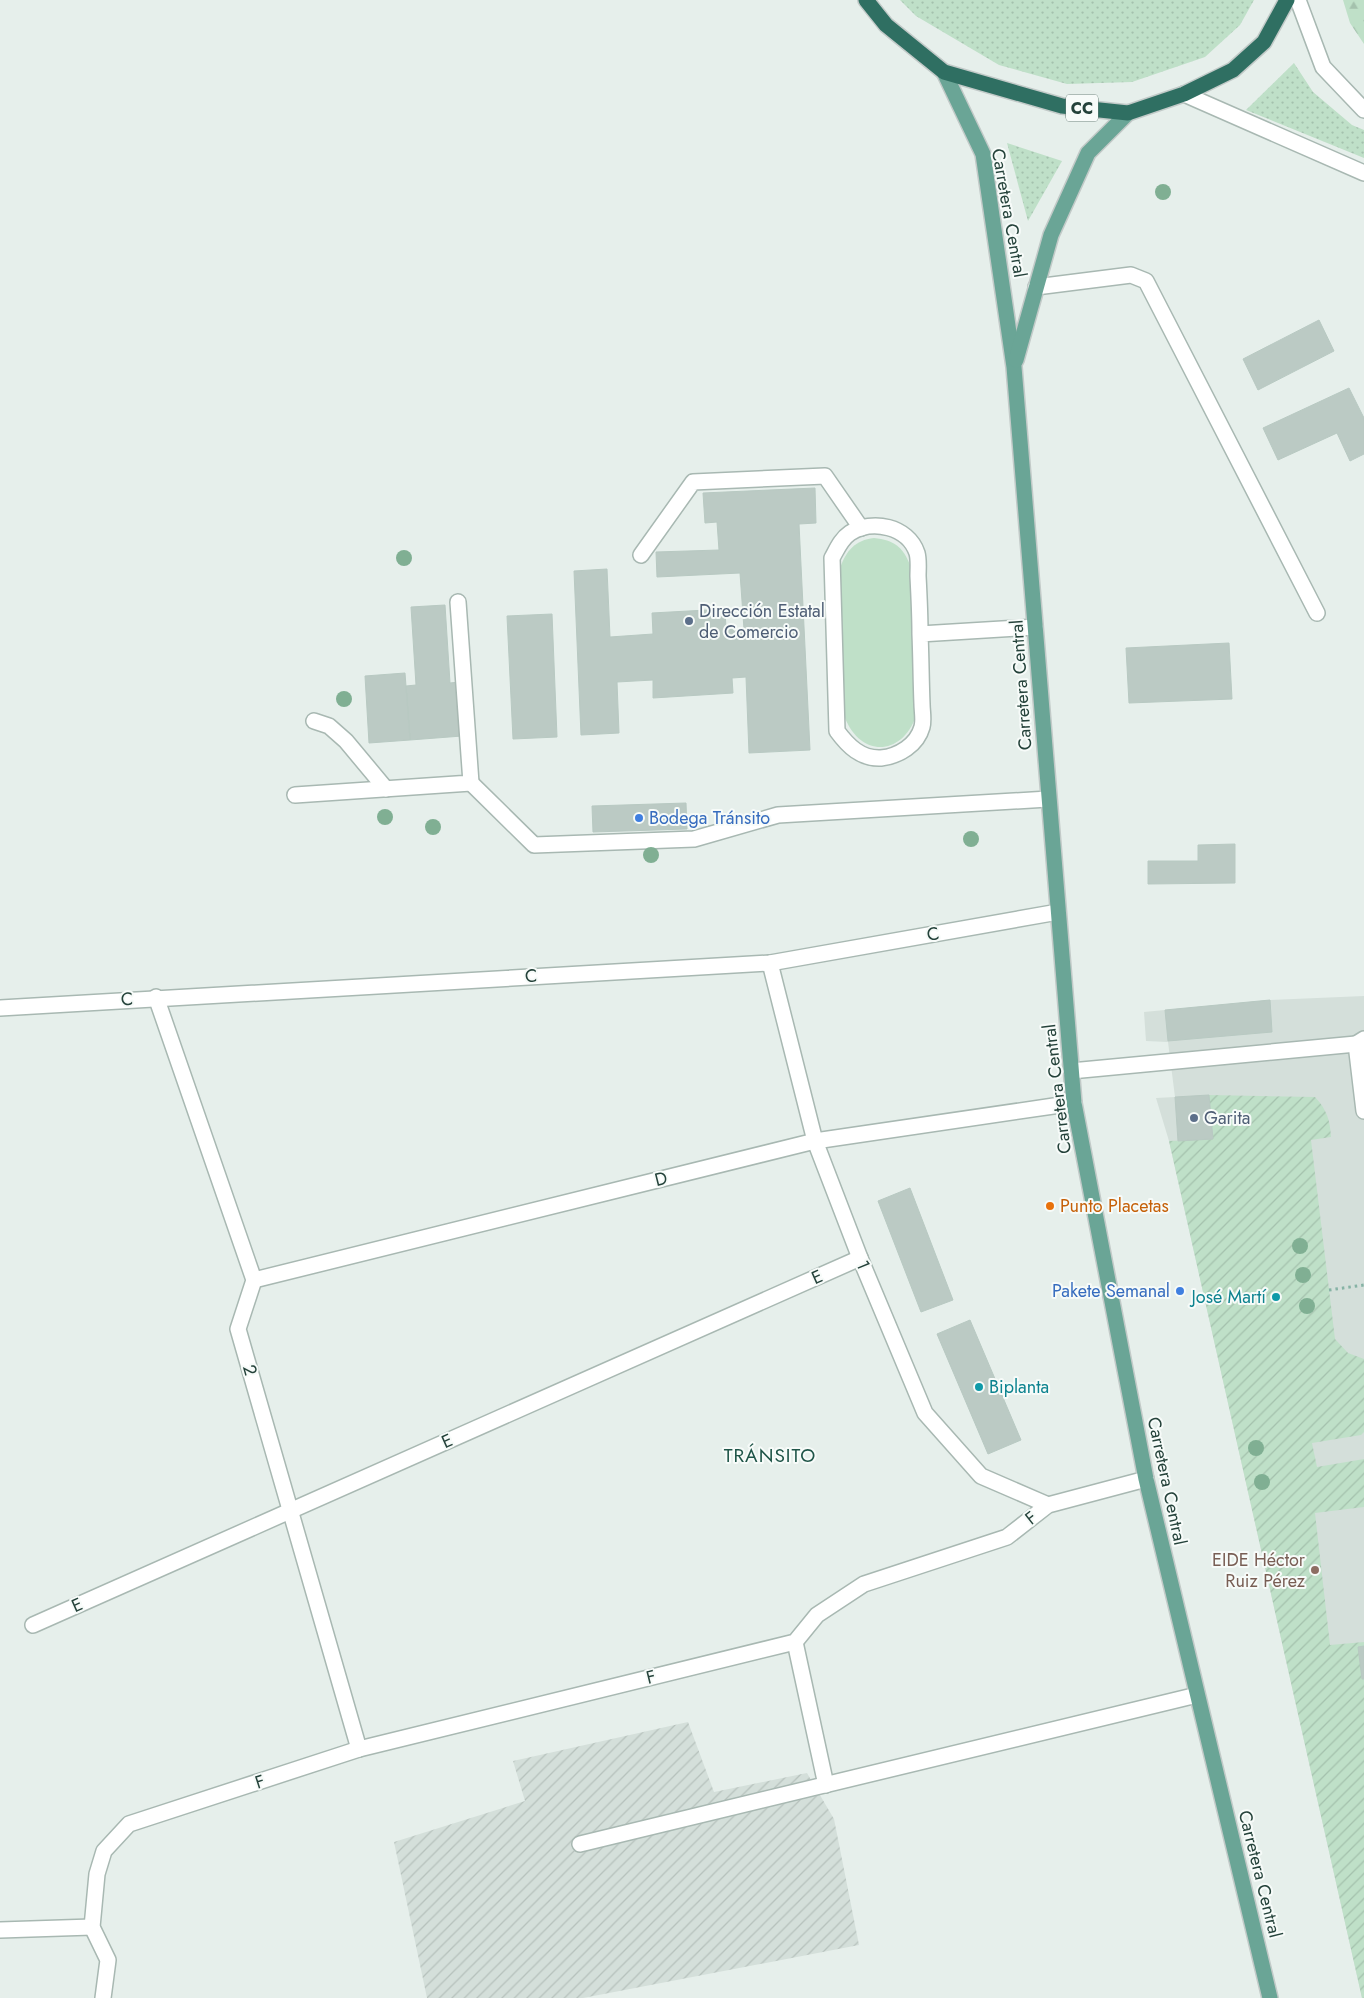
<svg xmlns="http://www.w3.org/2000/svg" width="1364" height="1998" font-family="Jost,sans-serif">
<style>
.built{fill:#d4dfda}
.industrial{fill:url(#industrial-furrows)}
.grass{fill:url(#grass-dots)}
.forest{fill:url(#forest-firs)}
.park{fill:#bfe0c8}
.garden{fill:url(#garden-furrows)}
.building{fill:#bbcac4;stroke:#b8c9c2}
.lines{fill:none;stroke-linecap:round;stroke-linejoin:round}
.minor-casing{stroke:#a8b8b2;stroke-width:18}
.major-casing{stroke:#c2cac8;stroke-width:18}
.highway-casing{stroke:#c2cac8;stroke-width:18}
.path{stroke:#86b3a5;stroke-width:3;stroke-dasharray:2.5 4;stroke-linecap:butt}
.minor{stroke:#fff;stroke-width:15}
.major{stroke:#6aa596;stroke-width:15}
.highway{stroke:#2f6f62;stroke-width:15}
.tree{fill:#80af93}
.service-dot{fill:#5c6f8a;stroke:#f7fbf9;stroke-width:2}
.shop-dot{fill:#3f7fe0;stroke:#f7fbf9;stroke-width:2}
.food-dot{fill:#e8710a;stroke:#f7fbf9;stroke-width:2}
.culture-dot{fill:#0f9aa8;stroke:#f7fbf9;stroke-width:2}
.education-dot{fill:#8d6e63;stroke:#f7fbf9;stroke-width:2}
.labels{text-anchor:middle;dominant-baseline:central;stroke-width:4;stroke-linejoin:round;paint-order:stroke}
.shield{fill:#f7fbf9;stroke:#637a73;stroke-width:1}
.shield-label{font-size:16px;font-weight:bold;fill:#24423a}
.street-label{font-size:18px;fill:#24423a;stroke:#f7fbf9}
.service-label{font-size:18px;fill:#4e5e75;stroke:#f7fbf9;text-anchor:start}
.shop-label{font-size:18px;fill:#366cbe;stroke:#f7fbf9;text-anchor:start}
.food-label{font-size:18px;fill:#c56008;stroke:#f7fbf9;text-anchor:start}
.culture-label{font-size:18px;fill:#0d838f;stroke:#f7fbf9;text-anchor:end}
.education-label{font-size:18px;fill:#785e54;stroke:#f7fbf9;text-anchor:end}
.neighbourhood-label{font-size:19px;letter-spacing:1px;fill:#1f5548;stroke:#f7fbf9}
</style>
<defs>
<pattern id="industrial-furrows" width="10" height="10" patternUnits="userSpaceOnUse" patternTransform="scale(1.25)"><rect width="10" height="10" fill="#d4dfda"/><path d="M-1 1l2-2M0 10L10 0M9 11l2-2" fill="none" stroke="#b6c1bc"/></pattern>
<pattern id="grass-dots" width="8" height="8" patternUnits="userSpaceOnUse" patternTransform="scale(1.25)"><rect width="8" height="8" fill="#bfe0c8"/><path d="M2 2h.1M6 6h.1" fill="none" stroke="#a4c1ad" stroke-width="1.8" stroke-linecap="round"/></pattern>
<pattern id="forest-firs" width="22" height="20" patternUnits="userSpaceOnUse" patternTransform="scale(1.25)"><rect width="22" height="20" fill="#bfe0c8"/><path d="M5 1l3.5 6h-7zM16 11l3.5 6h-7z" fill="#a4c1ad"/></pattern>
<pattern id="garden-furrows" width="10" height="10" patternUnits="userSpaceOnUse" patternTransform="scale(1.25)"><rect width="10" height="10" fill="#bfe0c8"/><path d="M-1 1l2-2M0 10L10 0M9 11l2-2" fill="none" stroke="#a4c1ad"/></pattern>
</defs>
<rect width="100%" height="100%" fill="#e6efeb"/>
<path class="built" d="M1364 996V1998H1362L1169 1141 1156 1098 1175 1097 1168 1042 1146 1041 1144 1012 1270 1000Z"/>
<path class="industrial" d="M688 1722 714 1792 807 1773 834 1819 859 1945 583 1998H427L394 1842 525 1801 513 1761Z"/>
<g class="grass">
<path d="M900 0H1254L1240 25 1205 57 1132 82 1067 84 999 65 916 16Z"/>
<path d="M1294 63 1313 92 1352 125 1364 130V158L1246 110Z"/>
<path d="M1007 143 1062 161 1028 221Z"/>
</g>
<path class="forest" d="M1343 0H1364V44L1350 23Z"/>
<path class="park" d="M874 538C894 540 903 547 910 565L916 716C902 756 861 758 845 718L840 568C846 551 855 540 874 538Z"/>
<path class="garden" d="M1209 1095 1315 1097C1327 1110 1330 1120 1331 1137L1311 1140 1335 1339 1348 1353 1364 1359V1432L1361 1435 1312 1443 1317 1467 1364 1459V1507L1315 1513 1330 1645 1364 1642V1998H1362L1169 1141 1213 1139Z"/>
<g class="building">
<path d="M1319 320 1334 351 1258 390 1243 359Z"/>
<path d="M1349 388 1364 418V454L1350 461 1337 433 1278 460 1263 428Z"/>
<path d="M815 488 816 523 799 524 810 750 749 753 746 677 732 678 733 693 653 698V680L617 682 619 733 581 735 574 571 607 569 610 637 653 634 652 613 725 609 726 629H744L740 573 657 577 656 552 719 550 717 522 705 523 703 493Z"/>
<path d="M445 605 450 683 459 682 462 736 410 740 406 686 416 685 411 607Z"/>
<path d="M552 614 557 737 513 739 507 616Z"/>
<path d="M1229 643 1232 699 1129 703 1126 648Z"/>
<path d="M405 673 410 740 369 743 365 676Z"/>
<path d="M686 803 687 829 593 832 592 806Z"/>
<path d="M1235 844V883L1148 884V861H1198V845Z"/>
<path d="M1270 1000 1272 1032 1168 1041 1165 1010Z"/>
<path d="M1209 1095 1213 1139 1178 1141 1175 1097Z"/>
<path d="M910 1188 953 1300 921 1312 878 1201Z"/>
<path d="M970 1320 1021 1440 988 1454 937 1334Z"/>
<path d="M1364 1646V1679H1362L1358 1647Z"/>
</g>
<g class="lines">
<g class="minor-casing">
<g id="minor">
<path d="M1298 0 1323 67 1364 110"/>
<path d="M1184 94 1364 173"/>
<path d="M1036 287 1131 275 1146 281 1317 613"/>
<path d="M641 555 693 482 825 476 861 528"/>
<path d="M920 634C921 657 921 680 922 704 922 711 924 720 922 727 917 745 899 756 881 758 861 759 848 746 837 731L832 558C837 549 841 539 850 533 872 519 908 526 917 553 919 560 918 569 918 576 919 595 920 615 920 634L1035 627"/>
<path d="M314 721 329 726 346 741 386 789"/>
<path d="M471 783 534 845 694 839 778 815 1048 799"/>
<path d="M295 795 471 783 458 602"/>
<path d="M770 963 815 1141 860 1258 925 1413 981 1476 1048 1505"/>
<path d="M156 997 254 1280 238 1329 359 1749"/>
<path d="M0 1008 770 963 1058 912"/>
<path d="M1364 1039 1356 1044 1364 1111"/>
<path d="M1071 1071 1356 1044"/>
<path d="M254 1280 815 1141 1074 1103"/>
<path d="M33 1625 860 1258"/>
<path d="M795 1642 826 1785"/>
<path d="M580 1844 1197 1695"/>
<path d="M0 1930 92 1927"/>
<path d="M103 1998 108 1960 92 1927 97 1874 104 1851 129 1824 359 1749 795 1642 817 1615 864 1584 1007 1537 1048 1505 1146 1479"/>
</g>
</g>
<g class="major-casing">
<g id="major">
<path d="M944 72 983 154 1014 367 1074 1103 1146 1479 1270 1998"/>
<path d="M1016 360 1051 235 1088 153 1128 113"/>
</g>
</g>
<g class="highway-casing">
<path id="highway" d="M866 0 886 25 944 72 1062 106 1128 113 1184 94 1233 70 1264 42 1287 0"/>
</g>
<path class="path" d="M1329 1290 1364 1285"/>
<use href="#minor" class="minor"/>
<use href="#major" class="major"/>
<use href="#highway" class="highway"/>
</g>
<g class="tree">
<circle cx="1163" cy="192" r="8"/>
<circle cx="404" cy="558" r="8"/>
<circle cx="344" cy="699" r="8"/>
<circle cx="385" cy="817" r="8"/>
<circle cx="433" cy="827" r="8"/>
<circle cx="971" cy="839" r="8"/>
<circle cx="651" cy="855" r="8"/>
<circle cx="1300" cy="1246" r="8"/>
<circle cx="1303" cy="1275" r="8"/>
<circle cx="1307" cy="1306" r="8"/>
<circle cx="1256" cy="1448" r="8"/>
<circle cx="1262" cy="1482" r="8"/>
</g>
<g class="service-dot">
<circle cx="689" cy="621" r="5"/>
<circle cx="1194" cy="1118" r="5"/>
</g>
<g class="shop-dot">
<circle cx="639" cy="818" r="5"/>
<circle cx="1180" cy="1291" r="5"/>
</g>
<circle class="food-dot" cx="1050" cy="1206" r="5"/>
<g class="culture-dot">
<circle cx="1276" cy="1297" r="5"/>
<circle cx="979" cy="1387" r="5"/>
</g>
<circle class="education-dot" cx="1315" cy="1570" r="5"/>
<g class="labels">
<rect class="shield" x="1066" y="94.5" width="32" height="27" rx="4"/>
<g class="shield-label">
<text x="1082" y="108">CC</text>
</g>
<g class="street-label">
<text transform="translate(1009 213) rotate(80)">Carretera Central</text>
<text transform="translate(1021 685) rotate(-94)">Carretera Central</text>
<text transform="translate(933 934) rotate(-10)">C</text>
<text transform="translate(531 976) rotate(-3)">C</text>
<text transform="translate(127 999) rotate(-4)">C</text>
<text transform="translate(1057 1089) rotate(-97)">Carretera Central</text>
<text transform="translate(661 1179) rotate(-14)">D</text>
<text transform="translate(863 1265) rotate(68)">1</text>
<text transform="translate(817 1277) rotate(-24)">E</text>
<text transform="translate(250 1370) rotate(74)">2</text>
<text transform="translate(447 1441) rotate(-24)">E</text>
<text transform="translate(1167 1481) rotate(78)">Carretera Central</text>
<text transform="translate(1031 1518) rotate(-38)">F</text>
<text transform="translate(77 1605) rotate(-24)">E</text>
<text transform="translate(651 1677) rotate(-14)">F</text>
<text transform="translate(260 1782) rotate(-18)">F</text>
<text transform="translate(1260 1874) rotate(76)">Carretera Central</text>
</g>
<g class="service-label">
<text x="699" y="611">Dirección Estatal<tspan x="699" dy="21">de Comercio</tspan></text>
<text x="1204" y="1118">Garita</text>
</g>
<g class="shop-label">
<text x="649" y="818">Bodega Tránsito</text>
<text x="1170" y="1291" text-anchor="end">Pakete Semanal</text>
</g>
<g class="food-label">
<text x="1060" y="1206">Punto Placetas</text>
</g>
<g class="culture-label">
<text x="1266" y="1297">José Martí</text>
<text x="989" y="1387" text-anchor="start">Biplanta</text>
</g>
<g class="education-label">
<text x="1305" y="1560">EIDE Héctor<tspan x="1305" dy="21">Ruiz Pérez</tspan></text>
</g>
<g class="neighbourhood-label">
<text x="770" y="1455">TRÁNSITO</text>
</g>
</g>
</svg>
